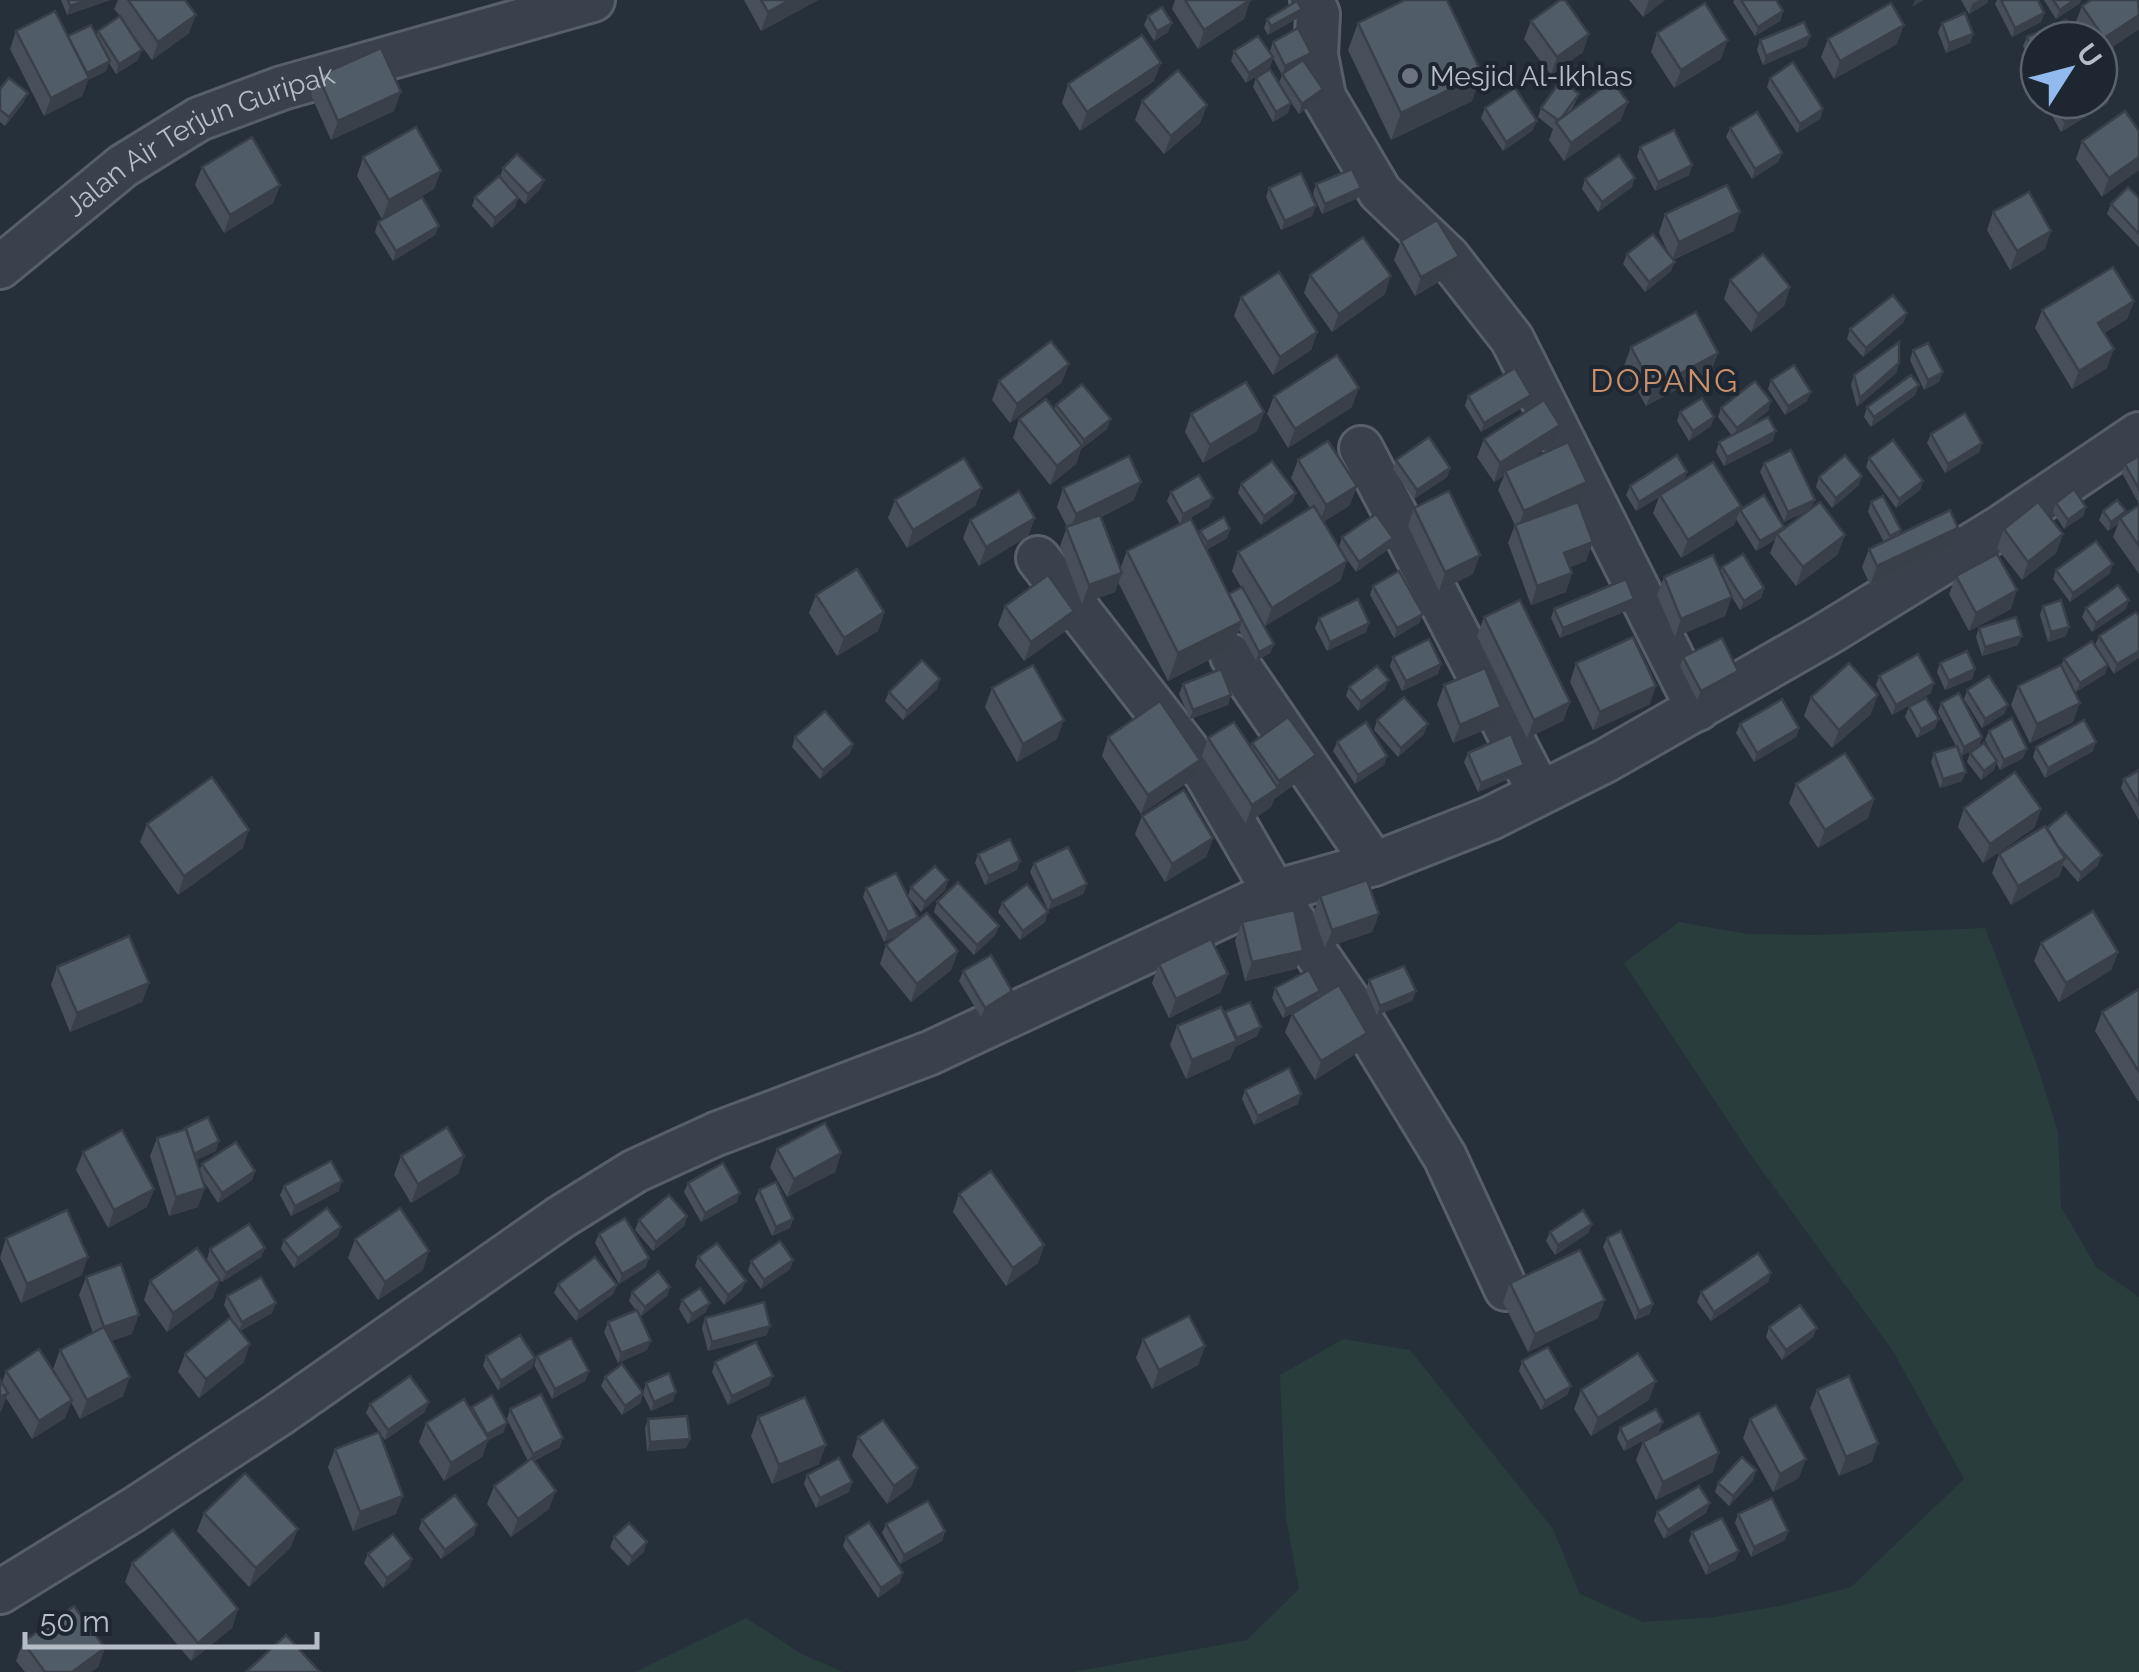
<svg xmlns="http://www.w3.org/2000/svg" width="2139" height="1672" font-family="Raleway,sans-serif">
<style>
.green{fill:#293d3d}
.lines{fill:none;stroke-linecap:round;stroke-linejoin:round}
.minor-casing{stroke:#57606a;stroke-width:48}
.minor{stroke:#39424c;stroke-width:42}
.wall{fill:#464f5a}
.shaded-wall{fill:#39404a}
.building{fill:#515c69;stroke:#39404a;stroke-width:2.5}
.worship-dot{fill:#6b7280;stroke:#1e2731;stroke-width:4}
.labels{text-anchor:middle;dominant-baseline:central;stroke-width:8;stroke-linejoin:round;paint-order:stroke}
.poi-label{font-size:28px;fill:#b5bdc7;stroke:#1e2731;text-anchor:start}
.street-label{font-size:28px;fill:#b5bdc7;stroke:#1e2731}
.quarter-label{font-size:32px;letter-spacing:2.5px;fill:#cb916c;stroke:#1e2731}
</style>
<rect width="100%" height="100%" fill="#26303b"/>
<g class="green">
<path d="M1679 922 1747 934 1816 935 1985 928 2036 1062 2058 1132 2061 1207 2096 1267 2139 1297V1672H1073L1247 1640 1299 1589 1286 1518 1280 1375 1343 1339 1410 1350 1553 1529 1580 1594 1643 1622 1715 1617 1784 1605 1851 1587 1964 1479 1893 1351 1748 1151 1624 963Z"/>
<path d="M746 1618 802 1654 843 1672H635Z"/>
</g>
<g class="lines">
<g class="minor-casing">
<g id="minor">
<path d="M1312 0 1318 14 1316 55 1324 97 1380 192 1448 257 1512 339 1698 709"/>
<path id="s1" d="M0 267 123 166 199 119 282 88 593 0"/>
<path d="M1361 448 1540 793"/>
<path d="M1038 558 1206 774 1274 892 1359 1016 1445 1157 1506 1289"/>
<path d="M1232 656 1374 864"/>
<path d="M0 1592 133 1510 278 1415 561 1217 635 1171 716 1134 930 1053 1274 892 1374 864 1491 818 1605 761 1825 635 2001 527 2139 434"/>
</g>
</g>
<use href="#minor" class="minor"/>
</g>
<g class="wall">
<path d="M61 0H110L67 15Z"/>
<path d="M118 0H185L189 33 152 60 124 23 138 60 116 74 109 63 106 71 88 80 82 96 44 116 10 49 16 31 68 36H96L98 31 120 16 114 9Z"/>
<path d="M744 0H818L761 31Z"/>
<path d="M1175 0H1250L1244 19 1198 49 1172 9Z"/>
<path d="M1629 0H1665L1643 17Z"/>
<path d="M1734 0H1776L1783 11 1780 21 1755 36 1733 2Z"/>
<path d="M1961 0H1988L1987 3 1969 14Z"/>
<path d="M1997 0H2038L2044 13 2041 22 2012 37 1995 4Z"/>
<path d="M2044 0H2081L2080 3 2056 19Z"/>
<path d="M2082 6 2139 29 2099 56V40H2086L2075 24Z"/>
<path d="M1148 16 1168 32 1154 41 1144 25Z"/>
<path d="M1298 18 1268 35 1264 28 1267 19Z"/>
<path d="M1531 21 1583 52 1551 75 1524 39Z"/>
<path d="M1358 23 1472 101 1391 140 1348 50Z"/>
<path d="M1942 23 1973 34 1970 43 1946 53 1938 32Z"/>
<path d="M1657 33 1721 59 1674 88 1651 52Z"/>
<path d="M2027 37 2074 39 2073 40H2039V61L2031 65 2023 46Z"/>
<path d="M1828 39 1897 44 1834 79 1821 57Z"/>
<path d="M1760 40 1807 46 1763 65 1757 50Z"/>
<path d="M1273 42 1311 53 1307 62 1305 63 1320 99 1299 114 1288 98 1291 103 1288 113 1273 122 1253 87 1256 78 1279 83 1282 75 1273 58 1270 67 1246 83 1231 61 1234 51H1270Z"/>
<path d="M318 76 394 111 331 140 311 95Z"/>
<path d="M1770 78 1823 109 1820 119 1797 133 1767 87Z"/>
<path d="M1154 81 1080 131 1062 103 1068 84Z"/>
<path d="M0 89 24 102 5 126 0 122Z"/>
<path d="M1579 94 1575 103 1569 113 1621 120 1564 161 1549 140 1553 129 1538 117 1541 108Z"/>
<path d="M1142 101 1207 105 1200 123 1164 154 1135 120Z"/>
<path d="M2053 103H2108L2061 132 2050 112Z"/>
<path d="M1485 108 1533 130 1503 151 1481 118Z"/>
<path d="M1730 128 1782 153 1778 162 1752 179 1726 137Z"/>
<path d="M2139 131 2102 197 2076 159 2082 141Z"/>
<path d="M1640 147 1689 175 1655 191 1637 157Z"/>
<path d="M363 157 434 189 382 219 357 176Z"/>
<path d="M202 167 280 185 273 203 224 233 195 185Z"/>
<path d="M503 168 544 180 540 189 525 204 507 186 518 198 515 207 492 228 472 206 475 197 500 177Z"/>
<path d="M1585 179 1632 187 1598 212 1582 189Z"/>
<path d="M1316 184 1361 188 1358 198 1322 214 1313 194Z"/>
<path d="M1269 188 1312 216 1281 230 1266 197Z"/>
<path d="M2139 198V247L2107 214 2111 204Z"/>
<path d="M1993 212 2045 249 2010 270 1987 230Z"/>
<path d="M1665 214 1734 231 1673 260 1671 271 1645 292 1623 264 1627 254 1670 256 1659 233Z"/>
<path d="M378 222 435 235 393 261 375 232Z"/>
<path d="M1401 241 1452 274 1415 296 1394 260Z"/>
<path d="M1310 275 1385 294 1332 332 1304 293Z"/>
<path d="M1730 280 1790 287 1784 306 1751 332 1724 299Z"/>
<path d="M1241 297 1317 332 1311 350 1273 375 1234 316Z"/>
<path d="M2134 301 2127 319 2104 333 2107 368 2072 389 2035 328 2042 310Z"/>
<path d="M1904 322 1863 357 1847 339 1850 329Z"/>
<path d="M1631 347 1718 353 1711 371 1646 406 1624 366Z"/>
<path d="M1913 350 1939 382 1924 390 1910 360Z"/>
<path d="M1899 363 1896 373 1857 407 1851 385 1854 375Z"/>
<path d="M1771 380 1807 401 1785 415 1768 389Z"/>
<path d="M999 381 1062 382 1010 423 992 400Z"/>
<path d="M1531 395 1527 405 1481 432 1465 406 1468 396Z"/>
<path d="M1915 395 1871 427 1864 417 1867 407Z"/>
<path d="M1274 396 1352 407 1288 448 1267 414Z"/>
<path d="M1771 401 1768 411 1746 428 1773 441 1724 466 1716 452 1719 442 1732 436 1718 417 1721 408Z"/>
<path d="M1056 405 1107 429 1081 449 1076 464 1050 485 1013 438 1019 419 1054 410Z"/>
<path d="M1264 412 1257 431 1203 463 1185 432 1191 414Z"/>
<path d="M1680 412 1714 417 1711 426 1689 441 1677 421Z"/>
<path d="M1931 434 1982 443 1979 452 1945 473 1927 443Z"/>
<path d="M1484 439 1553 444 1525 462 1580 500 1573 503 1586 561 1570 567 1566 592 1531 605 1508 543 1515 525 1498 490 1504 476 1494 482 1477 457Z"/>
<path d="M2139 456V504L2122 473 2125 464Z"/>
<path d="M1869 458 1923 481 1920 490 1896 508 1866 467Z"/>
<path d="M1298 460 1350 505 1323 522 1339 547 1342 537 1393 538 1390 548 1356 572 1340 549 1341 580 1265 626 1251 603 1274 644 1270 653 1256 661 1239 630 1232 648 1168 681 1118 582 1115 592 1082 604 1060 546 1067 527 1057 507 1063 488 1134 500 1101 517 1120 569 1127 551 1199 535 1200 531 1230 529 1227 538 1206 550 1229 594 1241 587 1232 571 1238 552 1310 508 1291 478Z"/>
<path d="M1396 460 1450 468 1447 477 1414 499 1393 469Z"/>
<path d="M1764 463 1812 507 1838 554 1796 586 1770 553 1775 540 1756 551 1736 519 1740 510 1784 527V529L1807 511 1784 522 1760 472Z"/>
<path d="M1819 477 1859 485 1832 508 1816 487Z"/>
<path d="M1241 484 1296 493 1292 502 1261 525 1238 493Z"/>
<path d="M1630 486 1741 506 1734 525 1681 558 1653 513 1659 497 1636 511 1626 495Z"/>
<path d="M982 488 975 506 907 548 888 518 895 500Z"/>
<path d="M1171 492 1213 498 1209 507 1180 524 1167 501Z"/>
<path d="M1871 502 1901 530 1899 534 1958 528 1952 546 1870 585 1862 567 1869 549 1884 542 1868 512Z"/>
<path d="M2056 503 2086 507 2083 516 2064 529 2053 512Z"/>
<path d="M2139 505V574L2113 537 2118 524 2108 531 2099 520 2103 511 2124 515Z"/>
<path d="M1414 508 1473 574 1439 591 1408 526Z"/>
<path d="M1035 518 1028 536 979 566 963 538 970 520Z"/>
<path d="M2004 529 2063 534 2056 553 2022 580 1997 548Z"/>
<path d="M1722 567 1764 588 1761 598 1740 610 1731 596 1725 616 1675 637 1657 595 1664 577 1720 571Z"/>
<path d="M2056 570 2110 573 2070 602 2053 579Z"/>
<path d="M1956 576 2011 609 1969 631 1949 594Z"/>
<path d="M1373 586 1423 614 1419 623 1394 638 1370 595Z"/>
<path d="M816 595 884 612 878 631 837 656 809 613Z"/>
<path d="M1005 606 1068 629 1024 661 998 625Z"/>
<path d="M2043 606 2066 636 2048 642 2040 615Z"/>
<path d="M2086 608 2126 609 2092 632 2082 617Z"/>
<path d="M1554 609H1631L1560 638 1551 618Z"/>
<path d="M2136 612 2114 674 2095 645 2099 636Z"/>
<path d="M1484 617 1570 702 1563 721 1527 738 1477 636Z"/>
<path d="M1319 618 1369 623 1366 632 1327 651 1315 628Z"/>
<path d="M1979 628 2018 645 1982 656 1976 637Z"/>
<path d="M1393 657 1441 664 1438 674 1402 691 1390 666Z"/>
<path d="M1683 657 1735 681 1697 700 1680 666Z"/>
<path d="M2064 659 2105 674 2076 692 2070 684 2073 722 2030 743 2011 705 2018 686 2061 666Z"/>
<path d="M1576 663 1650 704 1593 730 1570 682Z"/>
<path d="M1940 663 1975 669 1972 679 1945 690 1937 672Z"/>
<path d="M1879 676 1931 693 1892 715 1876 685Z"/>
<path d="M940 679 937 689 903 720 885 701 889 692Z"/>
<path d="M1183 684 1228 705 1190 719 1179 694Z"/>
<path d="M1444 685 1494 726 1453 743 1437 704Z"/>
<path d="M1349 687 1385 689 1358 711 1346 696Z"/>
<path d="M992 688 1057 739 1017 762 985 707Z"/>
<path d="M1967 690 2008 705 2004 714 1982 728 1964 699Z"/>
<path d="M1811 697 1871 714 1832 748 1804 716Z"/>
<path d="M1941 703 1982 737 1979 746 1961 756 1962 781 1940 788 1931 762 1934 753 1956 746 1938 712Z"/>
<path d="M1909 707 1935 728 1917 738 1905 717Z"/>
<path d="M1377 720 1424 734 1398 757 1374 730Z"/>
<path d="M1740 724 1799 728 1796 737 1754 762 1736 733Z"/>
<path d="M1989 731 2023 758 2000 770 1996 762 1994 770 1981 780 1967 762 1970 753 1994 757 1985 740Z"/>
<path d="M795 737 853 744 850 753 820 779 792 747Z"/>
<path d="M1108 737 1194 778 1141 814 1102 756Z"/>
<path d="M1208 738 1251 746 1252 743 1309 774 1274 799 1271 807 1246 824 1202 756Z"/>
<path d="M1337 742 1387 756 1384 765 1355 784 1333 751Z"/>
<path d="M2036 747 2093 751 2045 778 2033 757Z"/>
<path d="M1468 753 1524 765 1520 774 1478 792 1464 762Z"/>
<path d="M2139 770V820L2121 788 2124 779Z"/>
<path d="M1796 784 1874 799 1868 818 1818 848 1789 803Z"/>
<path d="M1964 808 2041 809 2034 828 1983 863 1958 827Z"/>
<path d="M1142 816 1213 838 1206 857 1165 882 1135 834Z"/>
<path d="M147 824 243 848 178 895 140 842Z"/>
<path d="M2045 826 2098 865 2078 882 2063 865 2059 876 2011 905 1992 873 1999 854Z"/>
<path d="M978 854 1017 870 985 885 975 863Z"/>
<path d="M1034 863 1087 884 1083 894 1048 910 1030 872Z"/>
<path d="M948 880 945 890 921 912 908 896 911 887Z"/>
<path d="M866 888 918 917 916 921 958 951 951 970 911 1002 880 964 886 945 902 933 884 942 863 897Z"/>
<path d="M1320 896 1379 914 1372 932 1325 948 1313 914Z"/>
<path d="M937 902 999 926 995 935 974 955 934 912Z"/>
<path d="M1002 903 1045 922 1020 940 998 912Z"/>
<path d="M1242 922 1303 951 1296 969 1245 981 1235 941Z"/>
<path d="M2041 943 2118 952 2111 970 2059 1002 2034 961Z"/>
<path d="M1159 964 1221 992 1169 1018 1152 983Z"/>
<path d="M57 967 149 983 142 1002 70 1032 51 985Z"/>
<path d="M963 971 1012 991 1009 1000 981 1017 959 981Z"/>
<path d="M1369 980 1416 991 1412 1001 1377 1015 1366 990Z"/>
<path d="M1275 988 1320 991 1317 999 1367 1033 1360 1051 1315 1080 1285 1032 1292 1014 1301 1008 1283 1018 1272 998Z"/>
<path d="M2139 989V1101H2138L2095 1031 2102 1012Z"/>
<path d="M1225 1014 1261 1027 1257 1036 1235 1047 1230 1059 1186 1079 1170 1045 1177 1026Z"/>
<path d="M1245 1090 1298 1104 1254 1125 1242 1099Z"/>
<path d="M157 1138 216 1151 196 1160 199 1172 202 1164 255 1171 252 1180 218 1203 201 1177 198 1207 169 1216 150 1156Z"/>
<path d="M777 1149 841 1153 835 1172 787 1197 770 1167Z"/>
<path d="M83 1152 154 1189 147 1207 108 1228 76 1170Z"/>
<path d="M401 1156H464L458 1174 411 1203 394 1175Z"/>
<path d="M688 1183 737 1202 701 1222 684 1192Z"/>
<path d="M284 1186 339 1191 291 1216 280 1195Z"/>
<path d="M759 1190 793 1219 790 1228 772 1236 755 1199Z"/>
<path d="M959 1194 1044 1245 1038 1263 1006 1286 953 1212Z"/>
<path d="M687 1216 684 1226 653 1251 635 1230 639 1220Z"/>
<path d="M1592 1224 1588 1233 1555 1255 1546 1241 1550 1232Z"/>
<path d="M599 1234 646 1267 619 1284 595 1243Z"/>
<path d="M338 1236 294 1268 281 1249 284 1240Z"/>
<path d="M6 1238 82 1275 21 1303 0 1258Z"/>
<path d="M1607 1238 1650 1314 1635 1320 1603 1247Z"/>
<path d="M355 1239 423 1270 378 1300 348 1258Z"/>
<path d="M265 1248 261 1257 222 1282 207 1259 210 1249Z"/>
<path d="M698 1257 742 1290 724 1305 695 1266Z"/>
<path d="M793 1260 790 1269 761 1289 748 1271 751 1261Z"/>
<path d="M1771 1273 1768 1282 1711 1321 1697 1302 1701 1292Z"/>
<path d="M86 1277 132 1334 111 1341 123 1396 80 1419 71 1402 65 1418 32 1439 6 1398 0 1412V1379L2 1383 6 1371 60 1381 53 1369 60 1350 93 1333 79 1295Z"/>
<path d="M150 1281 213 1298 167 1332 144 1300Z"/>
<path d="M1510 1283 1598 1318 1528 1352 1503 1302Z"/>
<path d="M558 1284 617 1285 613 1294 576 1321 554 1293Z"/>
<path d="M670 1287 667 1296 641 1316 639 1313 647 1350 618 1363 604 1332 608 1322 636 1310 629 1301 632 1292Z"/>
<path d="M227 1296 272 1313 240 1331 244 1362 199 1398 178 1372 185 1354 234 1323 224 1305Z"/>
<path d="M682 1300 706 1312 688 1324 679 1309Z"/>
<path d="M705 1318 767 1335 708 1351 702 1328Z"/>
<path d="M1769 1327 1813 1337 1782 1360 1766 1337Z"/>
<path d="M1143 1339 1205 1346 1198 1365 1152 1389 1136 1358Z"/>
<path d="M486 1356 535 1358 532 1368 498 1390 483 1366Z"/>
<path d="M537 1356 589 1371 585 1381 552 1399 534 1365Z"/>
<path d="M1522 1361 1571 1386 1567 1395 1541 1410 1519 1371Z"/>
<path d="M715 1362 769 1385 728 1405 712 1372Z"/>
<path d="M605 1377 643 1393 646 1383 673 1401 651 1411 643 1394 640 1403 622 1415 601 1386Z"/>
<path d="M1581 1390 1649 1400 1591 1436 1574 1409Z"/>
<path d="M1817 1390 1872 1462 1839 1476 1810 1408Z"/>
<path d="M370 1404 425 1412 385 1440 366 1413Z"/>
<path d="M472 1407 504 1432 488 1440 482 1457 444 1481 419 1442 426 1423 471 1410Z"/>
<path d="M510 1409 560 1447 534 1461 549 1509 511 1537 487 1504 494 1486 528 1461 507 1419Z"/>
<path d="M758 1417 819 1464 772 1484 751 1436Z"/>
<path d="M648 1419 690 1439 686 1448 647 1451 645 1428Z"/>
<path d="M1750 1419 1799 1478 1773 1492 1743 1438Z"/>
<path d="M1620 1428 1659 1432 1624 1451 1617 1438Z"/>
<path d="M858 1437 918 1468 911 1487 887 1504 852 1456Z"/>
<path d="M1643 1442 1713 1472 1656 1500 1636 1460Z"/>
<path d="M335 1449 396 1514 353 1531 328 1467Z"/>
<path d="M1756 1470 1753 1480 1729 1506 1715 1492 1718 1483Z"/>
<path d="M807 1475 852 1482 849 1492 816 1508 804 1484Z"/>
<path d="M1657 1512 1706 1513 1664 1539 1654 1521Z"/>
<path d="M204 1513 291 1547 249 1587 197 1531Z"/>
<path d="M1738 1514 1788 1531 1785 1540 1751 1557 1735 1523Z"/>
<path d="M422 1520 474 1535 441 1559 419 1529Z"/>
<path d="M886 1524 945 1531 942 1541 900 1564 882 1533Z"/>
<path d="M1692 1532 1739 1551 1735 1560 1706 1575 1689 1541Z"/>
<path d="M614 1537 644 1552 628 1566 610 1547Z"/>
<path d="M846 1537 900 1582 878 1598 843 1546Z"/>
<path d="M368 1554 412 1559 409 1568 383 1588 364 1563Z"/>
<path d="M132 1563 238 1609 232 1628 191 1661 125 1582Z"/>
<path d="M23 1642 105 1648 98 1667 91 1672H25L16 1661Z"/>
</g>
<g class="shaded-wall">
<path d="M87 0H110L67 15 70 6Z"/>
<path d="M790 0H818L761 31 768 12Z"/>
<path d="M1250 0 1244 19 1198 49 1204 30Z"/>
<path d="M1649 0H1665L1643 17Z"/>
<path d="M1915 0H1924L1912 7Z"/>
<path d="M1979 0H1988L1987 3 1969 14 1972 4Z"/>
<path d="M2074 0H2081L2080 3 2056 19 2060 10Z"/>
<path d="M1302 9 1298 18 1268 35 1271 26Z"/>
<path d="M1783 11 1780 21 1755 36 1758 27Z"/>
<path d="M2044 13 2041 22 2012 37 2015 28Z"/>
<path d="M196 15 189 33 152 60 158 42Z"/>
<path d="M2139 15V29L2099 56 2104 38Z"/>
<path d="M1172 23 1168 32 1154 41 1157 31Z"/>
<path d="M1904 25 1897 44 1834 79 1840 61Z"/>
<path d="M1589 34 1583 52 1551 75 1557 57Z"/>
<path d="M1973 34 1970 43 1946 53 1949 43Z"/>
<path d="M1810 36 1807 46 1763 65 1766 56Z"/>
<path d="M1728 40 1721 59 1674 88 1681 70Z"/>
<path d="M142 50 138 60 116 74 119 64Z"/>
<path d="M1311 53 1307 62 1282 76 1285 66Z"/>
<path d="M2039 53V61L2031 65 2034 55Z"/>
<path d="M1273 57 1270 67 1246 83 1249 73Z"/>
<path d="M110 61 106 71 88 80 82 96 44 116 51 98 85 74Z"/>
<path d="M1161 63 1154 81 1080 131 1087 112Z"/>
<path d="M1482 74 1472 101 1391 140 1401 113Z"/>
<path d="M1323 89 1320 99 1299 114 1302 104Z"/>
<path d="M401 92 394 111 331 140 338 121Z"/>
<path d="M28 93 24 102 5 126 9 117Z"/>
<path d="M2111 94 2108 103 2061 132 2065 122Z"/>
<path d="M1628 102 1621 120 1564 161 1571 143Z"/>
<path d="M1291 103 1288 113 1273 122 1276 112Z"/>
<path d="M1207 105 1200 123 1164 154 1171 136Z"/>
<path d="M1823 109 1820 119 1797 133 1800 124Z"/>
<path d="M1537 121 1533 130 1503 151 1506 142Z"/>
<path d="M1782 153 1778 162 1752 179 1755 169Z"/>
<path d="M2139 157V170L2102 197 2109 178Z"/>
<path d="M1692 165 1689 175 1655 191 1658 182Z"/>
<path d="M441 171 434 189 382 219 389 200Z"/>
<path d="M1635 178 1632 187 1598 212 1602 202Z"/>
<path d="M544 180 540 189 525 204 528 194Z"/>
<path d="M280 185 273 203 224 233 230 215Z"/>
<path d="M1361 188 1358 198 1322 214 1325 204Z"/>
<path d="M518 198 515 207 492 228 495 218Z"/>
<path d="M1316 206 1312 216 1281 230 1285 221Z"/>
<path d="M1740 212 1734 231 1672 260 1679 242Z"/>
<path d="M439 226 435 235 393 261 396 251Z"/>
<path d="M2051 231 2045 249 2010 270 2017 251Z"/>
<path d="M1459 256 1452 274 1415 296 1421 277Z"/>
<path d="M1675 262 1671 271 1645 292 1649 282Z"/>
<path d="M1391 276 1385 294 1332 332 1339 314Z"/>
<path d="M1790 287 1784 306 1751 332 1758 314Z"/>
<path d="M2134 301 2127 319 2091 341 2098 323Z"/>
<path d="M1907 313 1904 322 1863 357 1866 348Z"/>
<path d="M1317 332 1311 350 1273 375 1280 357Z"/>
<path d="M2114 349 2107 368 2072 389 2079 371Z"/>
<path d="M1718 353 1711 371 1646 406 1653 388Z"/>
<path d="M1899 363 1896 373 1857 407 1860 398Z"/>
<path d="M1069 364 1062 382 1010 423 1017 404Z"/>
<path d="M1943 372 1939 382 1924 390 1928 380Z"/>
<path d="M1919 385 1915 395 1871 427 1874 417Z"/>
<path d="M1359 388 1352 407 1288 448 1295 429Z"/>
<path d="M1811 392 1807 401 1785 415 1788 406Z"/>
<path d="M1531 395 1527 405 1481 432 1484 423Z"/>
<path d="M1771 401 1768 411 1734 438 1737 428Z"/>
<path d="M1264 412 1257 431 1203 463 1210 445Z"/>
<path d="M1714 417 1711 426 1689 441 1693 431Z"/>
<path d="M1111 419 1107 429 1081 449 1076 464 1050 485 1057 466 1082 446 1084 440Z"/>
<path d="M1560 425 1553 444 1506 474 1505 471 1504 476 1494 482 1500 463Z"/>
<path d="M1776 431 1773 441 1724 466 1727 457Z"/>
<path d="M1982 443 1979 452 1945 473 1948 464Z"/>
<path d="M1450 468 1447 477 1414 499 1417 490Z"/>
<path d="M1687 472 1684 481 1636 511 1639 502Z"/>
<path d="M1862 476 1859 485 1832 508 1836 498Z"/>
<path d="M1923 481 1920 490 1896 508 1899 499Z"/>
<path d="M1141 482 1134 500 1069 532 1076 514Z"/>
<path d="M1587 482 1580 500 1517 530 1524 511Z"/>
<path d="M1357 486 1350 505 1319 524 1326 505Z"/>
<path d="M982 488 975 506 907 548 913 530Z"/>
<path d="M1296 493 1292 502 1261 525 1264 516Z"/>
<path d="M1213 498 1209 507 1180 524 1183 514Z"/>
<path d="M1815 500 1811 509 1784 522 1788 512Z"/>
<path d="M1741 506 1734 525 1681 558 1688 540Z"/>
<path d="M2086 507 2083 516 2064 529 2068 520Z"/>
<path d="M2126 511 2122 521 2120 518 2118 524 2108 531 2111 522Z"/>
<path d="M1035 518 1028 536 979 566 986 547Z"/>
<path d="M1784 527 1781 536 1777 534 1775 540 1756 551 1760 541Z"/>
<path d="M1958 528 1952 546 1870 585 1877 566Z"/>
<path d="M1230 529 1227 538 1204 552 1207 542Z"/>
<path d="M2063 534 2056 553 2022 580 2028 562Z"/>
<path d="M1845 535 1838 554 1796 586 1803 567Z"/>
<path d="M1393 538 1390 548 1356 572 1359 562Z"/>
<path d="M1593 542 1586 561 1558 571 1564 553Z"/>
<path d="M1480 555 1473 574 1439 591 1445 572Z"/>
<path d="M1347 561 1341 580 1265 626 1272 608Z"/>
<path d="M2113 564 2110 573 2070 602 2073 593Z"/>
<path d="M1122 573 1115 592 1082 604 1089 585Z"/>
<path d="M1572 573 1566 592 1531 605 1537 586Z"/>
<path d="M1764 588 1761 598 1740 610 1744 601Z"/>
<path d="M2017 590 2011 609 1969 631 1976 613Z"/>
<path d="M1732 597 1725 616 1675 637 1681 619Z"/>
<path d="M1634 599 1631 609 1560 638 1563 628Z"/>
<path d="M2129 600 2126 609 2092 632 2096 623Z"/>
<path d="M1074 611 1068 629 1024 661 1031 642Z"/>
<path d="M884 612 878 631 837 656 844 638Z"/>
<path d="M1423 614 1419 623 1394 638 1397 628Z"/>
<path d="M1242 621 1232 648 1168 681 1178 653Z"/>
<path d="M1369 623 1366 632 1327 651 1330 642Z"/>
<path d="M2069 627 2066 636 2048 642 2051 632Z"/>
<path d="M2022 636 2018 645 1982 656 1985 647Z"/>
<path d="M1274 644 1270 653 1256 661 1259 652Z"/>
<path d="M2139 651V658L2114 674 2117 664Z"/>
<path d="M1441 664 1438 674 1402 691 1406 681Z"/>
<path d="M2108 665 2105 674 2076 692 2080 683Z"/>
<path d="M1975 669 1972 679 1945 690 1949 681Z"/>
<path d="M1738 671 1735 681 1697 700 1701 691Z"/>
<path d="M940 679 937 689 903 720 907 711Z"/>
<path d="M1389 680 1385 689 1358 711 1361 702Z"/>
<path d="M1934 683 1931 693 1892 715 1896 705Z"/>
<path d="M1656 686 1650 704 1593 730 1600 712Z"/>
<path d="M1231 695 1228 705 1190 719 1193 710Z"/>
<path d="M1878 695 1871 714 1832 748 1839 730Z"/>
<path d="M1570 702 1563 721 1527 738 1534 720Z"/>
<path d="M2080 703 2073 722 2030 743 2037 724Z"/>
<path d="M2008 705 2004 714 1982 728 1985 719Z"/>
<path d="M1501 707 1494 726 1453 743 1460 725Z"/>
<path d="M1939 719 1935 728 1917 738 1921 729Z"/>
<path d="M1064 720 1057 739 1017 762 1023 744Z"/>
<path d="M1428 724 1424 734 1398 757 1401 748Z"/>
<path d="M1799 728 1796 737 1754 762 1757 753Z"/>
<path d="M1982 737 1979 746 1961 756 1964 747Z"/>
<path d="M2096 742 2093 751 2045 778 2048 768Z"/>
<path d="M853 744 850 753 820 779 823 770Z"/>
<path d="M2027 749 2023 758 2000 770 2004 760Z"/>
<path d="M1316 755 1309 774 1274 799 1271 807 1246 824 1252 805 1277 789 1279 781Z"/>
<path d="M1387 756 1384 765 1355 784 1358 775Z"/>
<path d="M1200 760 1194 778 1141 814 1148 795Z"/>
<path d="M1997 761 1994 770 1981 780 1984 771Z"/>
<path d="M1524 765 1520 774 1478 792 1481 783Z"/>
<path d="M1966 772 1962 781 1940 788 1943 779Z"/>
<path d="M1874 799 1868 818 1818 848 1825 830Z"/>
<path d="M2041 809 2034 828 1983 863 1990 844Z"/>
<path d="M249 830 243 848 178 895 184 876Z"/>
<path d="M1213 838 1206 857 1165 882 1172 864Z"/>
<path d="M2102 855 2098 865 2078 882 2081 873Z"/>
<path d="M2065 858 2059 876 2011 905 2018 886Z"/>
<path d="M1020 861 1017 870 985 885 989 876Z"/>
<path d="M948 880 945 890 921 912 925 902Z"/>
<path d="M1087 884 1083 894 1048 910 1052 901Z"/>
<path d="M1048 912 1045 922 1020 940 1023 931Z"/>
<path d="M1379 914 1372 932 1325 948 1332 930Z"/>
<path d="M918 917 914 927 884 942 888 932Z"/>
<path d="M999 926 995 935 974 955 977 945Z"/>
<path d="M958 951 951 970 911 1002 917 984Z"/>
<path d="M1303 951 1296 969 1245 981 1252 962Z"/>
<path d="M2118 952 2111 970 2059 1002 2066 983Z"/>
<path d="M1228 974 1221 992 1169 1018 1176 999Z"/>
<path d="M149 983 142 1002 70 1032 77 1013Z"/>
<path d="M1012 991 1009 1000 981 1017 985 1008Z"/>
<path d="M1320 991 1316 1000 1283 1018 1286 1009Z"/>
<path d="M1416 991 1412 1001 1377 1015 1380 1006Z"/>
<path d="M1261 1027 1257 1036 1235 1047 1230 1059 1186 1079 1192 1060Z"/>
<path d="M1367 1033 1360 1051 1315 1080 1321 1061Z"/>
<path d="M1301 1094 1298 1104 1254 1125 1258 1116Z"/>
<path d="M219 1141 216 1151 190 1163 194 1154Z"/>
<path d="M841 1153 835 1172 787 1197 794 1179Z"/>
<path d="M464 1156 458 1174 411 1203 418 1184Z"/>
<path d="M255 1171 252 1180 218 1203 222 1193Z"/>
<path d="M342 1181 339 1191 291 1216 295 1206Z"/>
<path d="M205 1188 198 1207 169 1216 176 1197Z"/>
<path d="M154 1189 147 1207 108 1228 114 1210Z"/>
<path d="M740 1193 737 1202 701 1222 705 1213Z"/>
<path d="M687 1216 684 1226 653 1251 656 1242Z"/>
<path d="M793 1219 790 1228 772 1236 776 1227Z"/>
<path d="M1592 1224 1588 1233 1555 1255 1558 1245Z"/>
<path d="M341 1227 338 1236 294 1268 298 1258Z"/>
<path d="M1044 1245 1038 1263 1006 1286 1013 1268Z"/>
<path d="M265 1248 261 1257 222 1282 226 1273Z"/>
<path d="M429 1251 423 1270 378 1300 385 1282Z"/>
<path d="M88 1257 82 1275 21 1303 27 1284Z"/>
<path d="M649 1258 646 1267 619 1284 622 1274Z"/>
<path d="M793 1260 790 1269 761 1289 764 1280Z"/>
<path d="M1771 1273 1768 1282 1711 1321 1714 1312Z"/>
<path d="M220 1280 213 1298 167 1332 173 1313Z"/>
<path d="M746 1281 742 1290 724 1305 728 1295Z"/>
<path d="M617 1285 613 1294 576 1321 579 1312Z"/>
<path d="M670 1287 667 1296 641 1316 645 1307Z"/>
<path d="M1605 1300 1598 1318 1528 1352 1535 1334Z"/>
<path d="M276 1303 272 1313 239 1331 242 1322Z"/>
<path d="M710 1303 706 1312 688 1324 692 1314Z"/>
<path d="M1653 1304 1650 1314 1635 1320 1639 1311Z"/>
<path d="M139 1315 132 1334 97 1346 104 1327Z"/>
<path d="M770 1326 767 1335 708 1351 712 1342Z"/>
<path d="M1817 1328 1813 1337 1782 1360 1786 1350Z"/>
<path d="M651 1341 647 1350 618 1363 621 1353Z"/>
<path d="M250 1344 244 1362 199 1398 206 1379Z"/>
<path d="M1205 1346 1198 1365 1152 1389 1159 1370Z"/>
<path d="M535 1358 532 1368 498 1390 501 1381Z"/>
<path d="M589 1371 585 1381 552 1399 555 1389Z"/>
<path d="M773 1376 769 1385 728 1405 732 1396Z"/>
<path d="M130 1377 123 1396 80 1419 87 1400Z"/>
<path d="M1656 1381 1649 1400 1591 1436 1598 1418Z"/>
<path d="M1571 1386 1567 1395 1541 1410 1545 1401Z"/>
<path d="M676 1392 673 1401 651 1411 654 1402Z"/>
<path d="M8 1393 1 1412H0V1397Z"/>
<path d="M643 1393 640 1403 622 1415 625 1406Z"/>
<path d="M72 1400 65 1418 32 1439 39 1421Z"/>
<path d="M429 1402 425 1412 385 1440 388 1430Z"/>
<path d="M1663 1422 1659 1432 1624 1451 1627 1442Z"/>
<path d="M507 1423 504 1432 488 1440 482 1457 444 1481 451 1463 487 1434Z"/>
<path d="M563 1438 560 1447 529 1463 533 1454Z"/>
<path d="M690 1439 686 1448 647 1451 650 1442Z"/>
<path d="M1878 1443 1872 1462 1839 1476 1846 1457Z"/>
<path d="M826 1445 819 1464 772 1484 779 1465Z"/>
<path d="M1719 1453 1713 1472 1656 1500 1663 1482Z"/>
<path d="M1806 1459 1799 1478 1773 1492 1780 1474Z"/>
<path d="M918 1468 911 1487 887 1504 894 1486Z"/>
<path d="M1756 1470 1753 1480 1729 1506 1733 1496Z"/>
<path d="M852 1482 849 1492 816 1508 820 1498Z"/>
<path d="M556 1491 549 1509 511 1537 518 1519Z"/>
<path d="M403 1496 396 1514 353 1531 360 1512Z"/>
<path d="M1710 1503 1706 1513 1664 1539 1668 1530Z"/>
<path d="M477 1525 474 1535 441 1559 445 1550Z"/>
<path d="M298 1529 291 1547 249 1587 256 1568Z"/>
<path d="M945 1531 942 1541 900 1564 904 1555Z"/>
<path d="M1788 1531 1785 1540 1751 1557 1754 1547Z"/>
<path d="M647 1542 644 1552 628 1566 632 1557Z"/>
<path d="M1739 1551 1735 1560 1706 1575 1709 1566Z"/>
<path d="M412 1559 409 1568 383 1588 387 1578Z"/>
<path d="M903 1573 900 1582 878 1598 881 1588Z"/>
<path d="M238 1609 232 1628 191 1661 198 1643Z"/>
<path d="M105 1648 98 1667 91 1672H72Z"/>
</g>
<g class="building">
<path d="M68 0H87L70 6Z"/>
<path d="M128 0H185L196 15 158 42Z"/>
<path d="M761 0H790L768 12Z"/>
<path d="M1185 0H1250L1204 30Z"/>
<path d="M1405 0H1447L1482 74 1401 113 1358 23Z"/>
<path d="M1560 0H1565L1589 34 1557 57 1531 21Z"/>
<path d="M1741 0H1776L1783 11 1758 27Z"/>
<path d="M2001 0H2038L2044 13 2015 28Z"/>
<path d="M2053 0H2074L2060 10Z"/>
<path d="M2091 0H2138L2139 15 2104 38 2082 6Z"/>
<path d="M1297 1 1302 9 1271 26 1267 19Z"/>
<path d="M1705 3 1728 40 1681 70 1657 33Z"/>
<path d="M1891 3 1904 25 1840 61 1828 39Z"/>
<path d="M1162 7 1172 23 1157 31 1148 16Z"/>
<path d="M55 11 89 78 51 98 16 31Z"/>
<path d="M1965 13 1973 34 1949 43 1942 23Z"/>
<path d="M120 16 142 50 119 64 98 31Z"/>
<path d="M2066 20 2074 39 2070 40H2039V53L2034 55 2027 37Z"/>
<path d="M1804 22 1810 36 1766 56 1760 40Z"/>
<path d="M91 25 110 61 87 73 68 36Z"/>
<path d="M1298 28 1311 53 1285 66 1273 42Z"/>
<path d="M1142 35 1161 63 1087 112 1068 84Z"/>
<path d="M1258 36 1273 57 1249 73 1234 51Z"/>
<path d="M381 48 401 92 338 121 318 76Z"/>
<path d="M1303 60 1323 89 1302 104 1282 74Z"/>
<path d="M1793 62 1823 109 1800 124 1770 78Z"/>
<path d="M1270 69 1291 103 1276 112 1256 78Z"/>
<path d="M1178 70 1207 105 1171 136 1142 101Z"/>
<path d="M2099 75 2111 94 2065 122 2053 103 2058 100H2099Z"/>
<path d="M9 78 28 93 9 117 0 110V89Z"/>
<path d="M1561 80 1579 94 1562 117 1558 120 1541 108Z"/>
<path d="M1612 81 1628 102 1571 143 1556 122Z"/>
<path d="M1515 88 1537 121 1506 142 1485 108Z"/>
<path d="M2125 111 2139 131V157L2109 178 2082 141Z"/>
<path d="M1757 112 1782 153 1755 169 1730 128Z"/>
<path d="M416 127 441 171 389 200 363 157Z"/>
<path d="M1674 130 1692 165 1658 182 1640 147Z"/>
<path d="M252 137 280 185 230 215 202 167Z"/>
<path d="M517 154 544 180 528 194 503 168Z"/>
<path d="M1619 155 1635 178 1602 202 1585 179Z"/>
<path d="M1352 169 1361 188 1325 204 1316 184Z"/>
<path d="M1301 173 1316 206 1285 221 1269 188Z"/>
<path d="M499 176 518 198 495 218 475 197Z"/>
<path d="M1727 185 1740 212 1679 242 1665 214Z"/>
<path d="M2128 187 2139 198V234L2111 204Z"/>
<path d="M2029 192 2051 231 2017 251 1993 212Z"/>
<path d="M422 197 439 226 396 251 378 222Z"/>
<path d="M1437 220 1459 256 1421 277 1401 241Z"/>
<path d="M1653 234 1675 262 1649 282 1627 254Z"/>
<path d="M1363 237 1391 276 1339 314 1310 275Z"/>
<path d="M1763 254 1790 287 1758 314 1730 280Z"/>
<path d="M2113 267 2134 301 2098 323 2114 349 2079 371 2042 310Z"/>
<path d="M1279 272 1317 332 1280 357 1241 297Z"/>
<path d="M1893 295 1907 313 1866 348 1850 329Z"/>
<path d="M1696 312 1718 353 1653 388 1631 347Z"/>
<path d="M1051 341 1069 364 1017 404 999 381Z"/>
<path d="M1899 342V363L1860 398 1854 375Z"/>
<path d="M1928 343 1943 372 1928 380 1913 350Z"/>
<path d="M1337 355 1359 388 1295 429 1274 396Z"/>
<path d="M1794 365 1811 392 1788 406 1771 380Z"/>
<path d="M1515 368 1531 395 1484 423 1468 396Z"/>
<path d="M1911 375 1919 385 1874 417 1867 407Z"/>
<path d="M1755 381 1771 401 1737 428 1721 408Z"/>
<path d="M1246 382 1264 412 1210 445 1191 414Z"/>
<path d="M1082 384 1111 419 1084 440 1056 405Z"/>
<path d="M1702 398 1714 417 1693 431 1680 412Z"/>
<path d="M1046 399 1082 446 1057 466 1019 419Z"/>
<path d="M1544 400 1560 425 1500 463 1484 439Z"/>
<path d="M1965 413 1982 443 1948 464 1931 434Z"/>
<path d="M1768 417 1776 431 1727 457 1719 442Z"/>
<path d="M1429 437 1450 468 1417 490 1396 460Z"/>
<path d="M1893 440 1923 481 1899 499 1869 458Z"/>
<path d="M1328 441 1357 486 1326 505 1298 460Z"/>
<path d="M1568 442 1587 482 1524 511 1505 471Z"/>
<path d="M1791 450 1815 500 1788 512 1764 463Z"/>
<path d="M1677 455 1687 472 1639 502 1630 486Z"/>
<path d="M1845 455 1862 476 1836 498 1819 477Z"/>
<path d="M1129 456 1141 482 1076 514 1063 488Z"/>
<path d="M2139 456V489L2125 464Z"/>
<path d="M964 458 982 488 913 530 895 500Z"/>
<path d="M1272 461 1296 493 1264 516 1241 484Z"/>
<path d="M1713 462 1741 506 1688 540 1660 495Z"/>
<path d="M1199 475 1213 498 1183 514 1171 492Z"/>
<path d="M2074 489 2086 507 2068 520 2056 503Z"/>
<path d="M1019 491 1035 518 986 547 970 520Z"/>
<path d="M1449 491 1480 555 1445 572 1414 508Z"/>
<path d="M1764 495 1784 527 1760 541 1740 510Z"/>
<path d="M1883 496 1901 530 1890 536 1871 502Z"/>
<path d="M2117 500 2126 511 2111 522 2103 511Z"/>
<path d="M1578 502 1593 542 1564 553 1572 573 1537 586 1515 525Z"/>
<path d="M1820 502 1845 535 1803 567 1777 534Z"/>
<path d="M2038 502 2063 534 2028 562 2004 529Z"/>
<path d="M2139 505V546L2120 518Z"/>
<path d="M1314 506 1347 561 1272 608 1238 552Z"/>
<path d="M1950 510 1958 528 1877 566 1869 549Z"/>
<path d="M1376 514 1393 538 1359 562 1342 537Z"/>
<path d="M1100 515 1122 573 1089 585 1066 527Z"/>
<path d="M1224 517 1230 529 1207 542 1200 531Z"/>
<path d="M1191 519 1242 621 1178 653 1127 551Z"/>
<path d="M2096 541 2113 564 2073 593 2056 570Z"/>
<path d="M1743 554 1764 588 1744 601 1722 567Z"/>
<path d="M1997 554 2017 590 1976 613 1956 576Z"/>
<path d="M1713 555 1732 597 1681 619 1664 577Z"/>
<path d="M857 569 884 612 844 638 816 595Z"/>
<path d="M1399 571 1423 614 1397 628 1373 586Z"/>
<path d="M1048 575 1074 611 1031 642 1005 606Z"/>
<path d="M1626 579 1634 599 1563 628 1554 609Z"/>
<path d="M2118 585 2129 600 2096 623 2086 608Z"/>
<path d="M1242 587 1274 644 1259 652 1229 594Z"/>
<path d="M1358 599 1369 623 1330 642 1319 618Z"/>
<path d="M1520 600 1570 702 1534 720 1484 617Z"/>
<path d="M2061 600 2069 627 2051 632 2043 606Z"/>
<path d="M2136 612 2139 616V651L2117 664 2099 636Z"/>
<path d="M2016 617 2022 636 1985 647 1979 628Z"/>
<path d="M1633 637 1656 686 1600 712 1576 663Z"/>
<path d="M1722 638 1738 671 1701 691 1683 657Z"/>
<path d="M1429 639 1441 664 1406 681 1393 657Z"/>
<path d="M2092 641 2108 665 2080 683 2064 659Z"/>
<path d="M1967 651 1975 669 1949 681 1940 663Z"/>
<path d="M1918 654 1934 683 1896 705 1879 676Z"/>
<path d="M922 660 940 679 907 711 889 692Z"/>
<path d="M1849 663 1878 695 1839 730 1811 697Z"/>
<path d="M1033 665 1064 720 1023 744 992 688Z"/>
<path d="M2061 665 2080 703 2037 724 2018 686Z"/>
<path d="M1377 666 1389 680 1361 702 1349 687Z"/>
<path d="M1485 668 1501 707 1460 725 1444 685Z"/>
<path d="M1221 669 1231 695 1193 710 1183 684Z"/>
<path d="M1989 676 2008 705 1985 719 1967 690Z"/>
<path d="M1959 693 1982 737 1964 747 1941 703Z"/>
<path d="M1404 697 1428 724 1401 748 1377 720Z"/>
<path d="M1926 698 1939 719 1921 729 1909 707Z"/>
<path d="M1782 699 1799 728 1757 753 1740 724Z"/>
<path d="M1160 701 1200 760 1148 795 1108 737Z"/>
<path d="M825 711 853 744 823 770 795 737Z"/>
<path d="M1288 717 1316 755 1279 781 1252 743Z"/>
<path d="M2012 718 2027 749 2004 760 1989 731Z"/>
<path d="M2084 720 2096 742 2048 768 2036 747Z"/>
<path d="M1234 722 1278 788 1252 805 1208 738Z"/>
<path d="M1366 722 1387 756 1358 775 1337 742Z"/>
<path d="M1511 734 1524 765 1481 783 1468 753Z"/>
<path d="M1984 743 1997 761 1984 771 1970 753Z"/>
<path d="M1957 746 1966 772 1943 779 1934 753Z"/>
<path d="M1845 753 1874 799 1825 830 1796 784Z"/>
<path d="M2139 770V804L2124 779Z"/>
<path d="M2015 772 2041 809 1990 844 1964 808Z"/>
<path d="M212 777 249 830 184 876 147 824Z"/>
<path d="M1184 790 1213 838 1172 864 1142 816Z"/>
<path d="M2066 812 2102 855 2081 873 2057 845 2047 828Z"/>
<path d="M2045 826 2065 858 2018 886 1999 854Z"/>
<path d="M1010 839 1020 861 989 876 978 854Z"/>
<path d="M1068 847 1087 884 1052 901 1034 863Z"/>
<path d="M935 866 948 880 925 902 911 887Z"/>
<path d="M896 873 918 917 888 932 866 888Z"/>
<path d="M1367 880 1379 914 1332 930 1320 896Z"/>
<path d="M958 882 999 926 977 945 937 902Z"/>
<path d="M1027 884 1048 912 1023 931 1002 903Z"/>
<path d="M1294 910 1303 951 1252 962 1242 922Z"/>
<path d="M2093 911 2118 952 2066 983 2041 943Z"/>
<path d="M927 913 958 951 917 984 886 945Z"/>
<path d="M129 936 149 983 77 1013 57 967Z"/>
<path d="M1211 939 1228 974 1176 999 1159 964Z"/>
<path d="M991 955 1012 991 985 1008 963 971Z"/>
<path d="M1404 966 1416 991 1380 1006 1369 980Z"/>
<path d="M1309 970 1320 991 1286 1009 1275 988Z"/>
<path d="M1339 985 1367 1033 1321 1061 1292 1014Z"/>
<path d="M2139 989V1072L2102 1012Z"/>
<path d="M1250 1002 1261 1027 1237 1038 1225 1012Z"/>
<path d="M1221 1007 1237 1041 1192 1060 1177 1026Z"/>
<path d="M1289 1068 1301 1094 1258 1116 1245 1090Z"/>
<path d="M208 1117 219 1141 194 1154 186 1129H183Z"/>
<path d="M825 1123 841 1153 794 1179 777 1149Z"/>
<path d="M447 1127 464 1156 418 1184 401 1156Z"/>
<path d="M186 1129 205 1188 176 1197 157 1138Z"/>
<path d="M122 1130 154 1189 114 1210 83 1152Z"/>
<path d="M236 1142 255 1171 222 1193 202 1164Z"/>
<path d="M331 1161 342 1181 295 1206 284 1186Z"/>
<path d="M723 1163 740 1193 705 1213 688 1183Z"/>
<path d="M991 1171 1044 1245 1013 1268 959 1194Z"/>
<path d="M776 1182 793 1219 776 1227 759 1190Z"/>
<path d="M669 1195 687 1216 656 1242 639 1220Z"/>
<path d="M327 1208 341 1227 298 1258 284 1240Z"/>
<path d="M400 1208 429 1251 385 1282 355 1239Z"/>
<path d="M67 1210 88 1257 27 1284 6 1238Z"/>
<path d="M1583 1210 1592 1224 1558 1245 1550 1232Z"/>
<path d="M625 1218 649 1258 622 1274 599 1234Z"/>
<path d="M249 1224 265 1248 226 1273 210 1249Z"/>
<path d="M1621 1231 1653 1304 1639 1311 1607 1238Z"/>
<path d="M780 1241 793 1260 764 1280 751 1261Z"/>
<path d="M717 1243 746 1281 728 1295 698 1257Z"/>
<path d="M197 1248 220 1280 173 1313 150 1281Z"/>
<path d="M1580 1250 1605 1300 1535 1334 1510 1283Z"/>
<path d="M1758 1253 1771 1273 1714 1312 1701 1292Z"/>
<path d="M595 1257 617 1285 579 1312 558 1284Z"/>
<path d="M121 1264 139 1315 104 1327 130 1377 87 1400 60 1350 104 1327 86 1277Z"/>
<path d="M658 1271 670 1287 645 1307 632 1292Z"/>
<path d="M261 1277 276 1303 242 1322 227 1296Z"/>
<path d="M700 1288 710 1303 692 1314 682 1300Z"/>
<path d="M764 1302 770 1326 712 1342 705 1318Z"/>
<path d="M1800 1305 1817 1328 1786 1350 1769 1327Z"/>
<path d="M637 1310 651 1341 621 1353 608 1322Z"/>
<path d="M1189 1316 1205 1346 1159 1370 1143 1339Z"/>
<path d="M230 1318 250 1344 206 1379 185 1354Z"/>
<path d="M520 1335 535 1358 501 1381 486 1356Z"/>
<path d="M571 1338 589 1371 555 1389 537 1356Z"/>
<path d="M756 1342 773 1376 732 1396 715 1362Z"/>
<path d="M1548 1347 1571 1386 1545 1401 1522 1361Z"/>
<path d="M39 1349 72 1400 39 1421 6 1371Z"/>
<path d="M1638 1353 1656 1381 1598 1418 1581 1390Z"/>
<path d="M622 1364 643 1393 625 1406 605 1377Z"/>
<path d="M669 1373 676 1392 654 1402 646 1383Z"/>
<path d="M410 1376 429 1402 388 1430 370 1404Z"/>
<path d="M1849 1376 1878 1443 1846 1457 1817 1390Z"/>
<path d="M0 1380 8 1393 0 1397Z"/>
<path d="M541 1394 563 1438 533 1454 510 1409Z"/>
<path d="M492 1395 507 1423 487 1434 472 1407Z"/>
<path d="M805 1397 826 1445 779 1465 758 1417Z"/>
<path d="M464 1399 489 1439 451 1463 426 1423Z"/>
<path d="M1776 1405 1806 1459 1780 1474 1750 1419Z"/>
<path d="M1656 1409 1663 1422 1627 1442 1620 1428Z"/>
<path d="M1699 1413 1719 1453 1663 1482 1643 1442Z"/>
<path d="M687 1416 690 1439 650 1442 648 1419Z"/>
<path d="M883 1420 918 1468 894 1486 858 1437Z"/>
<path d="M379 1432 403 1496 360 1512 335 1449Z"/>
<path d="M1742 1457 1756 1470 1733 1496 1718 1483Z"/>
<path d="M532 1458 556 1491 518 1519 494 1486Z"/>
<path d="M839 1458 852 1482 820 1498 807 1475Z"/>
<path d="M245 1473 298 1529 256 1568 204 1513Z"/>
<path d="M1699 1486 1710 1503 1668 1530 1657 1512Z"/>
<path d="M455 1495 477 1525 445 1550 422 1520Z"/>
<path d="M1772 1498 1788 1531 1754 1547 1738 1514Z"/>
<path d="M928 1501 945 1531 904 1555 886 1524Z"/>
<path d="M1722 1518 1739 1551 1709 1566 1692 1532Z"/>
<path d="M869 1522 903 1573 881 1588 846 1537Z"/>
<path d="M629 1523 647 1542 632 1557 614 1537Z"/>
<path d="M173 1530 238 1609 198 1643 132 1563Z"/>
<path d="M393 1534 412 1559 387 1578 368 1554Z"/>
<path d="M74 1606 105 1648 72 1672H45L23 1642Z"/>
<path d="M286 1635 320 1672H246Z"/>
</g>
<circle class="worship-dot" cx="1410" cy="76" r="10"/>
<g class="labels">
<g class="poi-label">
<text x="1430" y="76">Mesjid Al-Ikhlas</text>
</g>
<g class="street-label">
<text stroke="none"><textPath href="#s1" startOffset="240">Jalan Air Terjun Guripak</textPath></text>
</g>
<g class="quarter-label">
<text x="1665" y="380">DOPANG</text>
</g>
</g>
<g transform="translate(2069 70) rotate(54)"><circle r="48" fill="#1e2731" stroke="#5a636d" stroke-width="2.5"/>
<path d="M0-8L18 38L0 25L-18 38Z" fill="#92baef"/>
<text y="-15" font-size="28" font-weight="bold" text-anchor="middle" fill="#b5bdc7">U</text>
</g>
<path d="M25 1632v15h292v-15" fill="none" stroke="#b5bdc7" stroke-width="5"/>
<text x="40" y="1632" font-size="30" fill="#b5bdc7" stroke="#1e2731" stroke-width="8" paint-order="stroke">50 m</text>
</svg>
